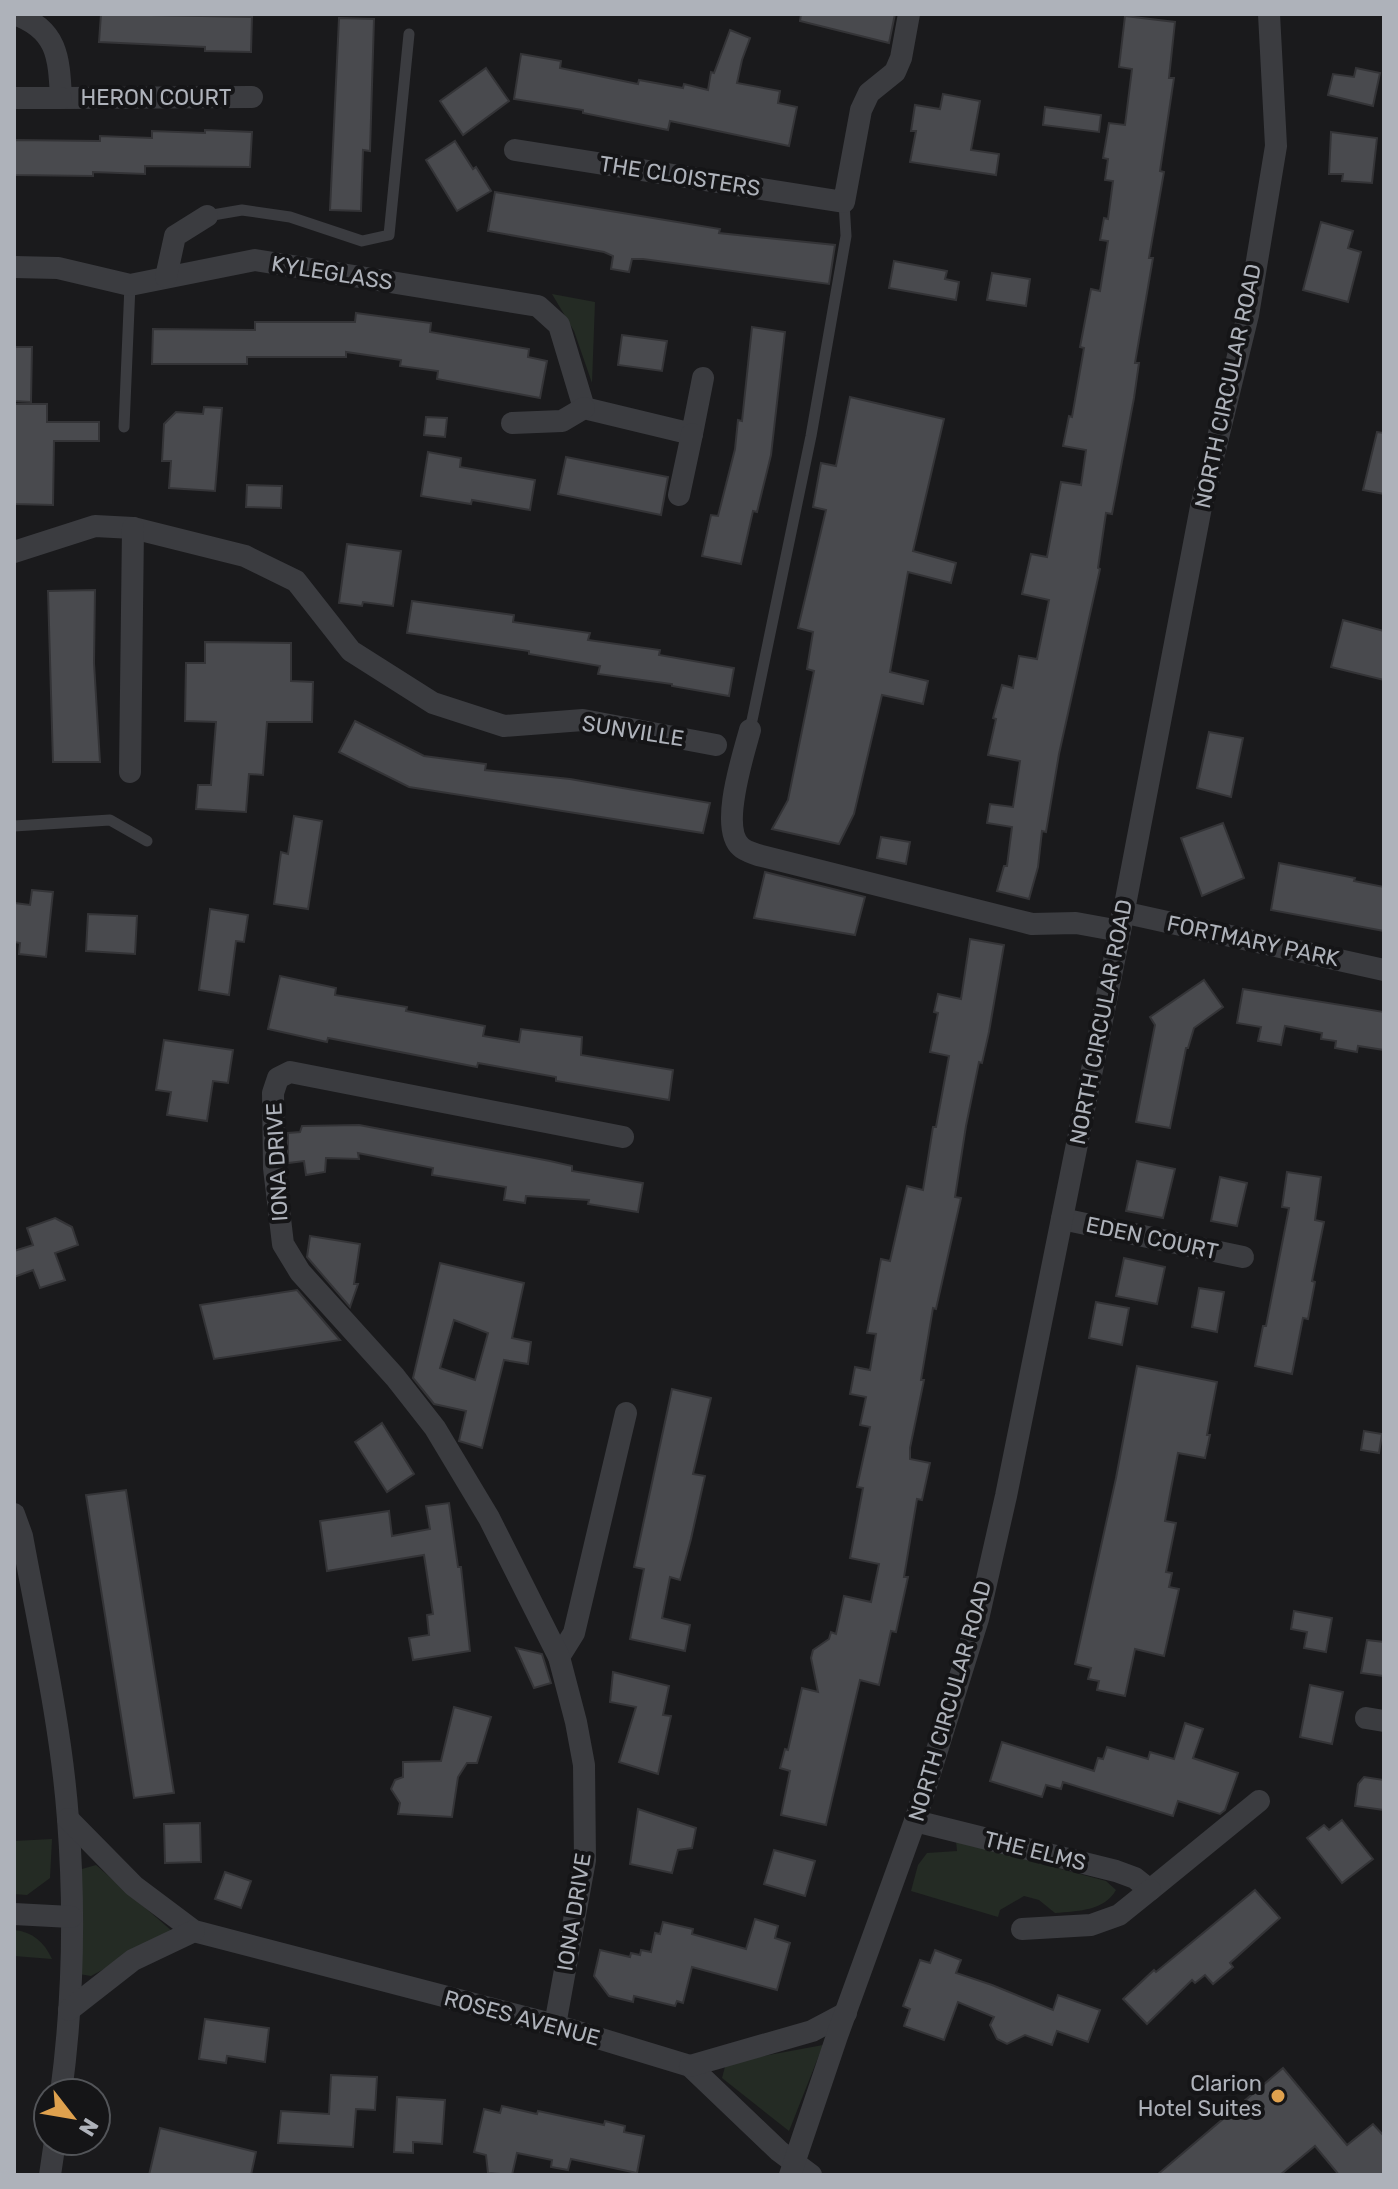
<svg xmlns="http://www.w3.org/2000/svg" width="1398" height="2189" font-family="Rubik,sans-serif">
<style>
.green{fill:#242b24}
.building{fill:#494a4e;stroke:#343437;stroke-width:2;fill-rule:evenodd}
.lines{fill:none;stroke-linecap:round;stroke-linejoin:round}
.lane{stroke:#3b3c40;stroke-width:11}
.street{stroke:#3b3c40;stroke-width:22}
.poi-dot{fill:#dfa14e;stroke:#151517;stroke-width:3}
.labels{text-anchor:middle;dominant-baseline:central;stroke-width:8;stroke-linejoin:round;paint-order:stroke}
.street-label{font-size:22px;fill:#aeb2ba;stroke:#151517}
.poi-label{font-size:22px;fill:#aeb2ba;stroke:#151517;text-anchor:end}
</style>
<rect width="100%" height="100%" fill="#1a1a1c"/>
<g class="green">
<path d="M552 294 595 302 592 383 574 331Z"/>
<path d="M52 1839 50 1878 27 1895 14 1894V1841Z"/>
<path d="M956 1841 1106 1881 1116 1890C1104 1911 1078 1911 1055 1913L1039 1900 1024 1896 1000 1910 998 1917 911 1891 918 1865 927 1853 957 1851Z"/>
<path d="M96 1865 173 1932 91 1976 79 1974 82 1869Z"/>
<path d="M14 1930C33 1932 44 1942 52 1959L14 1956Z"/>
<path d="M823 2045 789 2131 722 2078 726 2063Z"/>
</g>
<g class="building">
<path d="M101 14 252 17 251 52 205 51V47L99 42Z"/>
<path d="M801 14H895L889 43 800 21Z"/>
<path d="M1125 16 1175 22 1169 78H1174L1160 171 1164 172 1149 258H1153L1135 363H1139L1134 398 1112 514 1106 513 1098 568 1100 569 1059 754 1046 832 1042 831 1038 867 1029 899 997 891 1004 866H1007L1012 827 987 823 990 804 1013 807 1020 761 988 755 996 719 993 718 1002 685 1013 688 1019 656 1037 659 1049 600 1022 594 1031 554 1047 557 1061 482 1081 485 1086 450 1063 446 1069 416 1072 417 1084 348 1080 347 1091 289 1100 291 1108 241 1100 240 1104 218 1108 219 1113 181 1105 180 1108 159 1103 158 1109 123 1125 125 1132 69 1119 67Z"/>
<path d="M339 18 374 19 370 151 363 150 361 211 330 210Z"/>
<path d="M730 30 750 38 742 60 737 83 780 91 778 103 797 107 789 146 670 121 668 130 583 113V110L514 99 521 54 561 61 560 68 638 84 639 80 683 88 684 84 708 90 711 72 714 73Z"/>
<path d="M486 68 509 101 463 135 440 101Z"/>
<path d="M1356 68 1380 73 1373 106 1328 95 1333 74 1354 77Z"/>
<path d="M943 94 980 101 971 150 999 154 996 175 910 162 916 131H911L915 105 940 109Z"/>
<path d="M1045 107 1101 115 1099 132 1043 125Z"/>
<path d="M205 130 252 132 250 167 145 166V174L93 172V176L14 175V140L100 141V136L152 138V131L205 133Z"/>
<path d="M1331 132 1377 138 1372 183 1342 181 1343 174H1329Z"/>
<path d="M455 141 473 169 476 167 491 191 457 211 426 160Z"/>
<path d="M495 192 720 229 719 233 835 245 829 284 643 259H632L629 272 611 269 613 256 604 252 488 231Z"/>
<path d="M1321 222 1353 231 1348 248 1361 252 1348 302 1303 290Z"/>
<path d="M894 261 947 271 945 279 959 282 956 300 889 288Z"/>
<path d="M992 273 1030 279 1026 306 987 300Z"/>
<path d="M356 313 431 323 430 332 529 349 528 357 547 361 540 398 437 379 438 371 400 366 401 360 346 352V357H247V364H152L153 329 255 330V322H355Z"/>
<path d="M752 327 785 332 771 455 757 512 753 511 741 564 702 556 711 515 718 516 735 449 738 420 742 421Z"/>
<path d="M622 335 667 341 662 371 618 365Z"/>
<path d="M14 347H32L31 402 14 401Z"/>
<path d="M850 397 944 419 913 551 956 563 951 583 908 572 890 672 928 681 923 704 882 695 854 814 839 844 772 829 788 800 814 671 807 669 813 632 798 628 826 510 813 507 821 463 836 466Z"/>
<path d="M14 404H47V422H99V441H54L53 505 14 504Z"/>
<path d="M204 407 222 408 215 491 169 488 171 461H162L164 424 176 412 203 414Z"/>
<path d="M426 417 447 418 445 437 424 435Z"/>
<path d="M1377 432 1384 433V494L1363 490Z"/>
<path d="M428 452 461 458 460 467 535 480 530 510 472 500 471 504 421 496Z"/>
<path d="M566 457 668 477 661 515 558 494Z"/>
<path d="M247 485 282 486 281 508 246 507Z"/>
<path d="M347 544 401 551 393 606 363 602 362 606 339 603Z"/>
<path d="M95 590 94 663 100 762H53L48 591Z"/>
<path d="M412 601 514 615 513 622 590 633 588 640 660 650 659 655 734 668 729 696 672 686V684L598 674 600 666 529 654V651L407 633Z"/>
<path d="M1343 620 1384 631V680L1331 667Z"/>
<path d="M205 642 291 643V681L313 682 312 722H267L263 775 249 774 246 812 196 809 198 785H211L216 722 185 721 186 663H205Z"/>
<path d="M355 721 424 756 486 764 485 770 570 779 710 803 703 833 409 787 339 752Z"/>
<path d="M1209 732 1243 738 1231 797 1197 788Z"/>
<path d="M294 816 322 821 308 909 274 904 281 852 288 854Z"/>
<path d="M1223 823 1244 878 1202 896 1181 838Z"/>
<path d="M881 837 910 842 906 864 877 858Z"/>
<path d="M1279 863 1355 878 1354 881 1384 887V931L1271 910Z"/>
<path d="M765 872 865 897 855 935 754 918Z"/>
<path d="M32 890 53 892 46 957 19 954 20 943 14 942V903L30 905Z"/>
<path d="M210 909 248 915 244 942 236 941 229 995 199 990Z"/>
<path d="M88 914 137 916 135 954 86 951Z"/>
<path d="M970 939 1004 945 989 1032 982 1063 979 1062 966 1126 955 1197 961 1198 936 1309 933 1308 921 1380H924L910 1448V1459L930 1463 922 1500 917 1499 904 1577H908L896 1632 891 1631 879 1685 860 1680 826 1825 781 1815 790 1771 780 1768 785 1749 788 1750 802 1688 818 1692 811 1658 813 1650 829 1639 831 1632 836 1634 844 1596 871 1602 879 1564 850 1558 863 1488 857 1487 870 1427 860 1425 866 1397 850 1394 855 1367 870 1370 876 1334 867 1333 881 1259 890 1261 907 1186 923 1190 933 1127H936L949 1056 930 1052 938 1013 934 1012 938 994 961 999Z"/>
<path d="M280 976 336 988 335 995 407 1007 406 1011 485 1026 483 1036 519 1042 521 1029 582 1037 581 1055 673 1070 669 1100 556 1081V1077L478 1063 477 1067 328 1038 327 1042 268 1029Z"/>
<path d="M1204 980 1223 1007 1194 1028 1188 1048H1186L1170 1128 1136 1122 1155 1025 1150 1017Z"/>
<path d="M1243 989 1384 1012V1050L1358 1046 1357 1052 1335 1048 1336 1041 1321 1039 1322 1033 1285 1026 1281 1045 1258 1041 1261 1027 1237 1023Z"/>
<path d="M164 1040 233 1050 228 1083 213 1081 207 1121 167 1115 171 1092 156 1090Z"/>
<path d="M359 1125 550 1161 572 1166V1171L643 1183 638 1212 588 1204 589 1200 526 1196 525 1203 504 1200 506 1187 432 1175 433 1168 358 1153 359 1159 326 1158 325 1172 306 1175 304 1161 288 1163V1133L300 1132 302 1126Z"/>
<path d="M1137 1161 1175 1169 1163 1218 1126 1211Z"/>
<path d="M1287 1172 1321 1177 1315 1220 1324 1222 1312 1281 1315 1282 1308 1319 1303 1318 1292 1374 1255 1366 1263 1326H1266L1289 1208 1282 1207Z"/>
<path d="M1220 1177 1247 1183 1237 1226 1211 1221Z"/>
<path d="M55 1218 72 1227 78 1245 55 1253 65 1280 40 1288 33 1270 14 1277V1251L33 1245 27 1228Z"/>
<path d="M310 1236 360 1244 354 1284H358L350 1307 307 1257Z"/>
<path d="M1124 1258 1165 1267 1157 1304 1116 1296Z"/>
<path d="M440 1263 524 1283 512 1338 531 1342 528 1364 504 1360 482 1448 459 1441 466 1411 434 1404 413 1378ZM454 1320 488 1333 475 1380 440 1368Z"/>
<path d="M1199 1288 1224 1292 1217 1332 1192 1327Z"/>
<path d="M297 1290 340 1340 214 1359 200 1305Z"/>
<path d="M1096 1302 1129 1308 1122 1345 1089 1338Z"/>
<path d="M1137 1366 1217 1382 1207 1435H1210L1205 1458 1178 1453 1171 1489 1165 1521 1176 1523 1166 1572 1172 1573 1169 1587 1179 1589 1164 1656 1135 1649 1125 1696 1097 1690 1099 1681 1088 1679 1091 1668 1075 1664 1116 1478Z"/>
<path d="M672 1389 711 1398 693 1474 705 1476 691 1539 680 1580 670 1577 662 1618 690 1625 685 1651 630 1639 644 1569 634 1567Z"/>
<path d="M382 1423 414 1474 387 1492 355 1442Z"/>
<path d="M1364 1431 1382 1434 1379 1453 1361 1450Z"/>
<path d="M126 1490 174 1793 134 1798 86 1495Z"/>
<path d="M449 1503 458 1567H461L470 1651 413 1660 409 1638 429 1635 427 1615 433 1614 424 1555 327 1571 320 1521 389 1511 392 1536 430 1529 426 1506Z"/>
<path d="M1294 1611 1332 1618 1326 1652 1304 1648 1307 1632 1291 1629Z"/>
<path d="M1367 1640 1384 1642V1676L1361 1673Z"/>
<path d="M516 1648 542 1654 551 1683 534 1688Z"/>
<path d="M613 1672 669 1686 663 1715 671 1716 658 1774 619 1762 636 1707 610 1702Z"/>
<path d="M1310 1685 1343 1692 1332 1744 1300 1737Z"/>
<path d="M454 1707 491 1717 477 1763H467L458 1777 452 1817 398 1814 400 1803 391 1789 395 1780 403 1777V1762L441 1761Z"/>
<path d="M1185 1723 1203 1729 1193 1758 1238 1773 1225 1810 1220 1814 1178 1801 1173 1816 1063 1782 1061 1789 1046 1785 1042 1797 990 1781 1002 1742 1094 1771 1098 1758 1103 1759 1107 1747 1148 1759 1150 1752 1174 1759Z"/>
<path d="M1364 1777 1384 1780V1810L1355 1806 1358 1784Z"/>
<path d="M638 1809 696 1828 692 1848 678 1850 672 1873 630 1864Z"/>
<path d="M1342 1820 1373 1859 1342 1883 1307 1838 1324 1825 1329 1830Z"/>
<path d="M200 1823 201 1862 165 1863 164 1824Z"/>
<path d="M774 1850 815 1861 805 1896 764 1884Z"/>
<path d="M225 1872 251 1881 241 1908 215 1899Z"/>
<path d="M1255 1890 1280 1918 1230 1963 1233 1967 1213 1984 1205 1975 1195 1983 1192 1980 1147 2024 1123 1999 1154 1970 1156 1972Z"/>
<path d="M755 1919 778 1926 775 1938 790 1943 777 1990 692 1967 683 2003 677 2001 675 2006 634 1996 633 2002 609 1996 594 1976 600 1950 630 1957 631 1953 640 1955 641 1950 651 1952 655 1933 660 1934 663 1922 693 1929 692 1934 746 1949Z"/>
<path d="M935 1950 961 1960 956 1973 992 1985 1053 2010 1058 1995 1100 2010 1088 2042 1057 2031 1052 2045 1025 2035 1007 2044 997 2039 990 2025 994 2017 958 2002 944 2040 904 2026 910 2009 903 2006 920 1960 930 1963Z"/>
<path d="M205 2019 269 2028 265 2062 227 2056 226 2063 199 2059Z"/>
<path d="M1283 2068 1347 2145 1373 2124 1384 2136V2175H1339L1315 2146 1280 2175H1157Z"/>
<path d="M331 2075 377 2077 375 2110 356 2109 353 2147 278 2143 281 2111 329 2114Z"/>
<path d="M397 2097 445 2100 442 2144 413 2142V2153L394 2152Z"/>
<path d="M502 2106 537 2114 538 2111 604 2125 605 2121 625 2126 624 2132 644 2136 637 2173 571 2159 568 2170 551 2167 552 2160 517 2153 512 2175 488 2173 486 2155 474 2152 484 2109 500 2113Z"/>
<path d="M160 2128 256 2152 251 2175H149Z"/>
</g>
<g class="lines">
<g class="lane">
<path d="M207 216 242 210 290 217 362 241 389 235 409 34"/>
<path d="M124 427 130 285"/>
<path d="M750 730 811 436 846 236 844 202"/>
<path d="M14 826 110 820 147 841"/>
</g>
<g class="street">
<path d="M14 14C58 29 59 58 61 98L252 97"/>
<path d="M14 98H61"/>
<path d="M515 150 844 202 861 110 869 93 895 72 901 58 909 14"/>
<path d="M14 267 58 268 130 285 255 260 538 306 559 325 584 408 692 434 703 378"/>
<path d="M166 277 175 236 207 216"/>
<path d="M512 423 562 421 584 408"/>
<path d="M679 495 692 434"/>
<path d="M14 552 95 526 133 528 245 556 296 581 351 651 433 703 504 726 583 720 716 745"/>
<path d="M750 730C743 756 719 828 741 847 745 851 753 853 758 855L1032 924 1076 923 1120 931"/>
<path d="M130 772 133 528"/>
<path d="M1122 912 1384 970"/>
<path d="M1062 1219 1243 1257"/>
<path d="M14 1514 22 1536C39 1629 61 1724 68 1819 75 1909 73 2003 61 2093"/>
<path d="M559 1657 574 1633 626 1413"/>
<path d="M1366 1718 1384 1721"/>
<path d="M68 1819 134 1886 194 1931 555 2025 690 2066 779 2151 811 2175"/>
<path d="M915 1821 1116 1871 1135 1878 1150 1890 1259 1801"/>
<path d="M14 1914 71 1917"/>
<path d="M1022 1929 1091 1925 1119 1915 1150 1890"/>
<path d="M69 2010 133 1960 194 1931"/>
<path d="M555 2025 585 1860 584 1765 576 1722 559 1657 489 1518 435 1428 395 1377 300 1272 283 1244 274 1168 273 1093 278 1078 290 1072 623 1137"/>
<path d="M690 2066 812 2031 846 2013"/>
<path d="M50 2175 55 2141"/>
<path d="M790 2175 837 2036 915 1821 978 1619 1006 1496 1120 931 1201 507 1248 315 1276 146 1269 14"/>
</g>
</g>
<circle class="poi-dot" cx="1278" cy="2096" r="8"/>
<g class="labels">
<g class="street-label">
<text x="156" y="97">HERON COURT</text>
<text transform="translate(680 176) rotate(9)">THE CLOISTERS</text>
<text transform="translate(332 273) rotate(9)">KYLEGLASS</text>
<text transform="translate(1228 386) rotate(-78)">NORTH CIRCULAR ROAD</text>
<text transform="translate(633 731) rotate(9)">SUNVILLE</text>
<text transform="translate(1253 941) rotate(12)">FORTMARY PARK</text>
<text transform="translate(1101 1022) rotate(-79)">NORTH CIRCULAR ROAD</text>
<text transform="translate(277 1162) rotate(-93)">IONA DRIVE</text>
<text transform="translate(1152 1238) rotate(12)">EDEN COURT</text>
<text transform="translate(950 1701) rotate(-74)">NORTH CIRCULAR ROAD</text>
<text transform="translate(1035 1851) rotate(14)">THE ELMS</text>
<text transform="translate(574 1912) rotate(-81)">IONA DRIVE</text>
<text transform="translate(522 2018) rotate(15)">ROSES AVENUE</text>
</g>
<g class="poi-label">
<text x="1262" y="2083">Clarion<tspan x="1262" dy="25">Hotel Suites</tspan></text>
</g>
</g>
<rect width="1398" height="2189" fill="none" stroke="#aeb2ba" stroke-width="32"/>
<g transform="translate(72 2117) rotate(121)"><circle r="38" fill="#151517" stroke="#525458" stroke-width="2"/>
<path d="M0-6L14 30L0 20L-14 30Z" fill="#dfa14e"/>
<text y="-12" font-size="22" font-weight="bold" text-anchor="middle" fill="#aeb2ba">N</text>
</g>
</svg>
